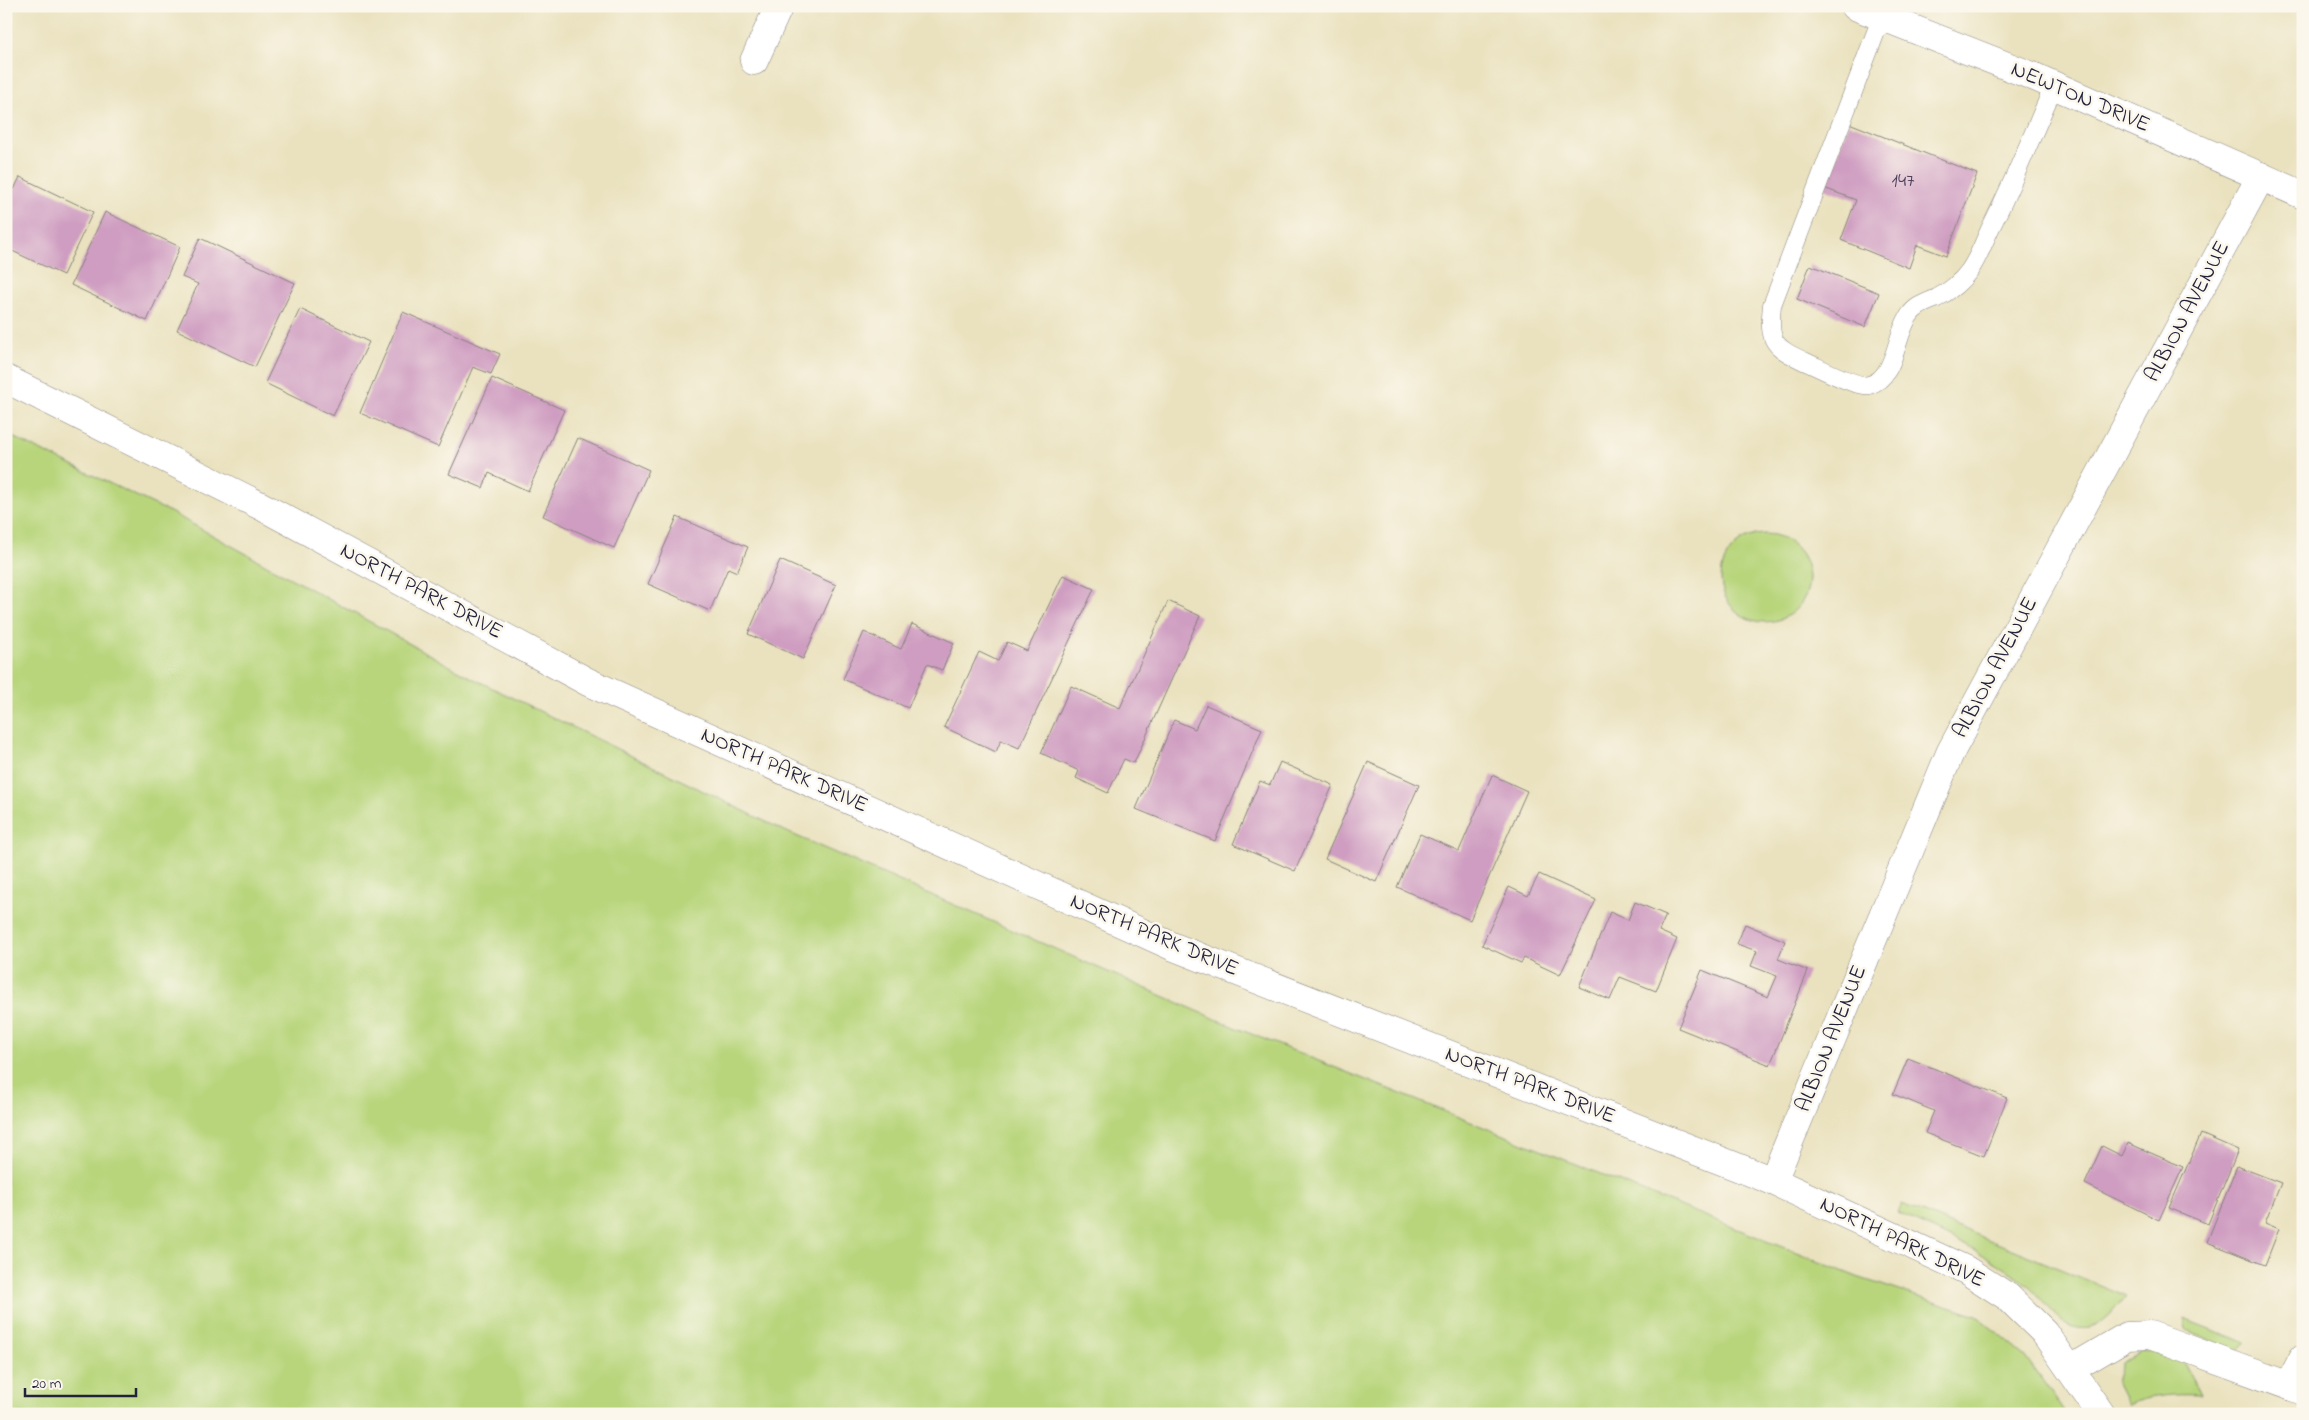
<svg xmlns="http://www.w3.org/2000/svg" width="2309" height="1420" font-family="'Indie Flower',sans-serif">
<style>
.green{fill:#b8d57b;stroke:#6d7c5b}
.building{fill:#cf9dc1}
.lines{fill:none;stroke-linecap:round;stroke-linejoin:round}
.lane-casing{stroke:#86827d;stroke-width:19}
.street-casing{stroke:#86827d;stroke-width:29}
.secondary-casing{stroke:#86827d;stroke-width:29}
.lane{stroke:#fff;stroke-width:18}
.street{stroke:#fff;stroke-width:28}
.secondary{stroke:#fff;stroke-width:28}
.labels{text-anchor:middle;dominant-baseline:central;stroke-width:5;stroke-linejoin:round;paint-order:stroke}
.number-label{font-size:20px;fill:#4d415c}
.street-label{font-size:22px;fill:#22223b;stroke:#fbf7ec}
</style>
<rect width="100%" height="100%" fill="#fbf7ec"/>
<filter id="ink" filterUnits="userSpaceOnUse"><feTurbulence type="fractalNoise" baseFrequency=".02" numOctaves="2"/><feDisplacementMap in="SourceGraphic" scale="10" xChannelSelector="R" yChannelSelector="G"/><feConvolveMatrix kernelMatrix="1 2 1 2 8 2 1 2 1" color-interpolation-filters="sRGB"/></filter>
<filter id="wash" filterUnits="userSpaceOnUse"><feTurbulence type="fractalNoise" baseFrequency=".0096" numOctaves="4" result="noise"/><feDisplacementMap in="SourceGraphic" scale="20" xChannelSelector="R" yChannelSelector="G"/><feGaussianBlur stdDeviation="1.12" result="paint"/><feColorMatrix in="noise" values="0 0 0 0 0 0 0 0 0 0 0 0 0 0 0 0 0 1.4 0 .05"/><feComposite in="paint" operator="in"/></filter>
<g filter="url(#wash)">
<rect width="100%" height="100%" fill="#eae2bf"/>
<g class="green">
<path d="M6 434 172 513 472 678 787 832 1234 1027 1857 1277 1977 1316 2026 1357 2066 1414H6Z"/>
<circle cx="1765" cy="578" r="44"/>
<path d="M1902 1204 2126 1296C2114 1312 2100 1332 2078 1328 2057 1324 2044 1299 2029 1286 1991 1254 1942 1235 1898 1213Z"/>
<path d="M2184 1319 2246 1343 2237 1351 2186 1330Z"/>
<path d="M2141 1352 2162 1353 2182 1360 2201 1395C2175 1394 2151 1395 2127 1405L2116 1383 2122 1363Z"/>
</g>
<g id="blocks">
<g class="building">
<path d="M1849 123 1977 174 1946 256 1917 245 1909 268 1841 240 1856 200 1824 188Z"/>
<path d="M20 177 93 212 63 275 6 248V196L10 198Z"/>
<path d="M105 212 180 247 147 321 71 285Z"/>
<path d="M200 238 295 283 255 367 177 330 198 284 182 277Z"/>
<path d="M1810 265 1879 293 1865 327 1797 299Z"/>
<path d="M300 309 369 342 333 416 265 383Z"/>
<path d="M403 312 500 354 491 374 473 367 438 447 360 413Z"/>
<path d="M492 378 564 410 528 491 489 473 483 488 449 474Z"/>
<path d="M578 438 649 470 614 548 543 516Z"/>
<path d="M677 517 748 547 737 572 728 568 710 611 648 584Z"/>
<path d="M780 560 836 585 803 659 748 634Z"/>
<path d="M1063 575 1094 589 1019 748 1001 740 996 752 944 727 979 652 998 661 1007 642 1027 651Z"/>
<path d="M1168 601 1200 616 1134 763 1124 759 1108 793 1076 778 1079 771 1041 753 1071 686 1120 708Z"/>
<path d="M912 624 954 643 942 670 927 664 908 708 843 679 864 632 901 649Z"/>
<path d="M1206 705 1262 729 1215 841 1136 809 1174 720 1195 729Z"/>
<path d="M1280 762 1333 785 1295 871 1233 844 1260 781 1270 785Z"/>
<path d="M1368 762 1419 785 1376 882 1325 859Z"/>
<path d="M1492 775 1527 791 1470 920 1397 887 1420 834 1459 851Z"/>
<path d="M1539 874 1596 900 1560 975 1524 958 1521 963 1482 945 1509 887 1528 896Z"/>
<path d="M1635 902 1666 915 1659 931 1677 939 1656 991 1620 977 1610 1000 1579 987 1610 912 1628 920Z"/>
<path d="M1745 924 1785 941 1778 959 1808 971 1770 1065 1678 1028 1702 970 1768 997 1777 976 1751 966 1757 951 1737 944Z"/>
<path d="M1908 1058 2007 1098 1984 1156 1925 1133 1934 1111 1893 1094Z"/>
<path d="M2201 1134 2238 1150 2208 1224 2169 1208Z"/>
<path d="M2128 1143 2183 1167 2159 1220 2085 1184 2102 1146 2122 1156Z"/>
<path d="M2237 1166 2281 1183 2265 1223 2279 1229 2265 1265 2207 1242Z"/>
</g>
</g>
</g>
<g filter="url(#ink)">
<use href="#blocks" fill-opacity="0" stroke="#86827d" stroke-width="1"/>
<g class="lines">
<g class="lane-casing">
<path id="lane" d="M1882 16 1772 305C1768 342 1773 347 1806 362 1818 367 1857 388 1869 385 1896 378 1895 336 1909 316 1916 305 1926 303 1937 298 1948 292 1961 282 1969 271 1978 259 1984 241 1991 227 2014 181 2033 133 2054 86"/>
</g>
<g class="street-casing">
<g id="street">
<path d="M754 61 779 6"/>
<path d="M1773 1181 1950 753 2261 176"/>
<path d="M2071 1369 2127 1336 2150 1335 2303 1391"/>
<path d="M2289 1385 2303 1358"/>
</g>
</g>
<g class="secondary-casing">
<g id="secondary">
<path d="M1855 6 2035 77 2303 195"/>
<path d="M6 379 261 506 588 682 1174 947 1773 1181 1966 1270 2008 1297 2044 1332 2101 1414"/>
</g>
</g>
<use href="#lane" class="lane"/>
<use href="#street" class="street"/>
<use href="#secondary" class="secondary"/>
</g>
</g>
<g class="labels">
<g class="number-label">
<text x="1903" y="181">147</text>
</g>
<g class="street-label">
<text transform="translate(2080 98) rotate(23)">NEWTON DRIVE</text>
<text transform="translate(2188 312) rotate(-62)">ALBION AVENUE</text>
<text transform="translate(421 592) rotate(28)">NORTH PARK DRIVE</text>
<text transform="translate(1996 668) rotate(-62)">ALBION AVENUE</text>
<text transform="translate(784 771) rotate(24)">NORTH PARK DRIVE</text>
<text transform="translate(1154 936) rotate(23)">NORTH PARK DRIVE</text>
<text transform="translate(1832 1039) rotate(-68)">ALBION AVENUE</text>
<text transform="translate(1530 1086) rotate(21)">NORTH PARK DRIVE</text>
<text transform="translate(1902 1243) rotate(26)">NORTH PARK DRIVE</text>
</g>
</g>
<rect width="2309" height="1420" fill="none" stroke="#fbf7ec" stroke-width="25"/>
<path d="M25 1388v8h111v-8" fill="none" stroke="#22223b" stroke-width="2.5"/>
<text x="32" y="1388" font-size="15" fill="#22223b" stroke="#fbf7ec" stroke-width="4" paint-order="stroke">20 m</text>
</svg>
